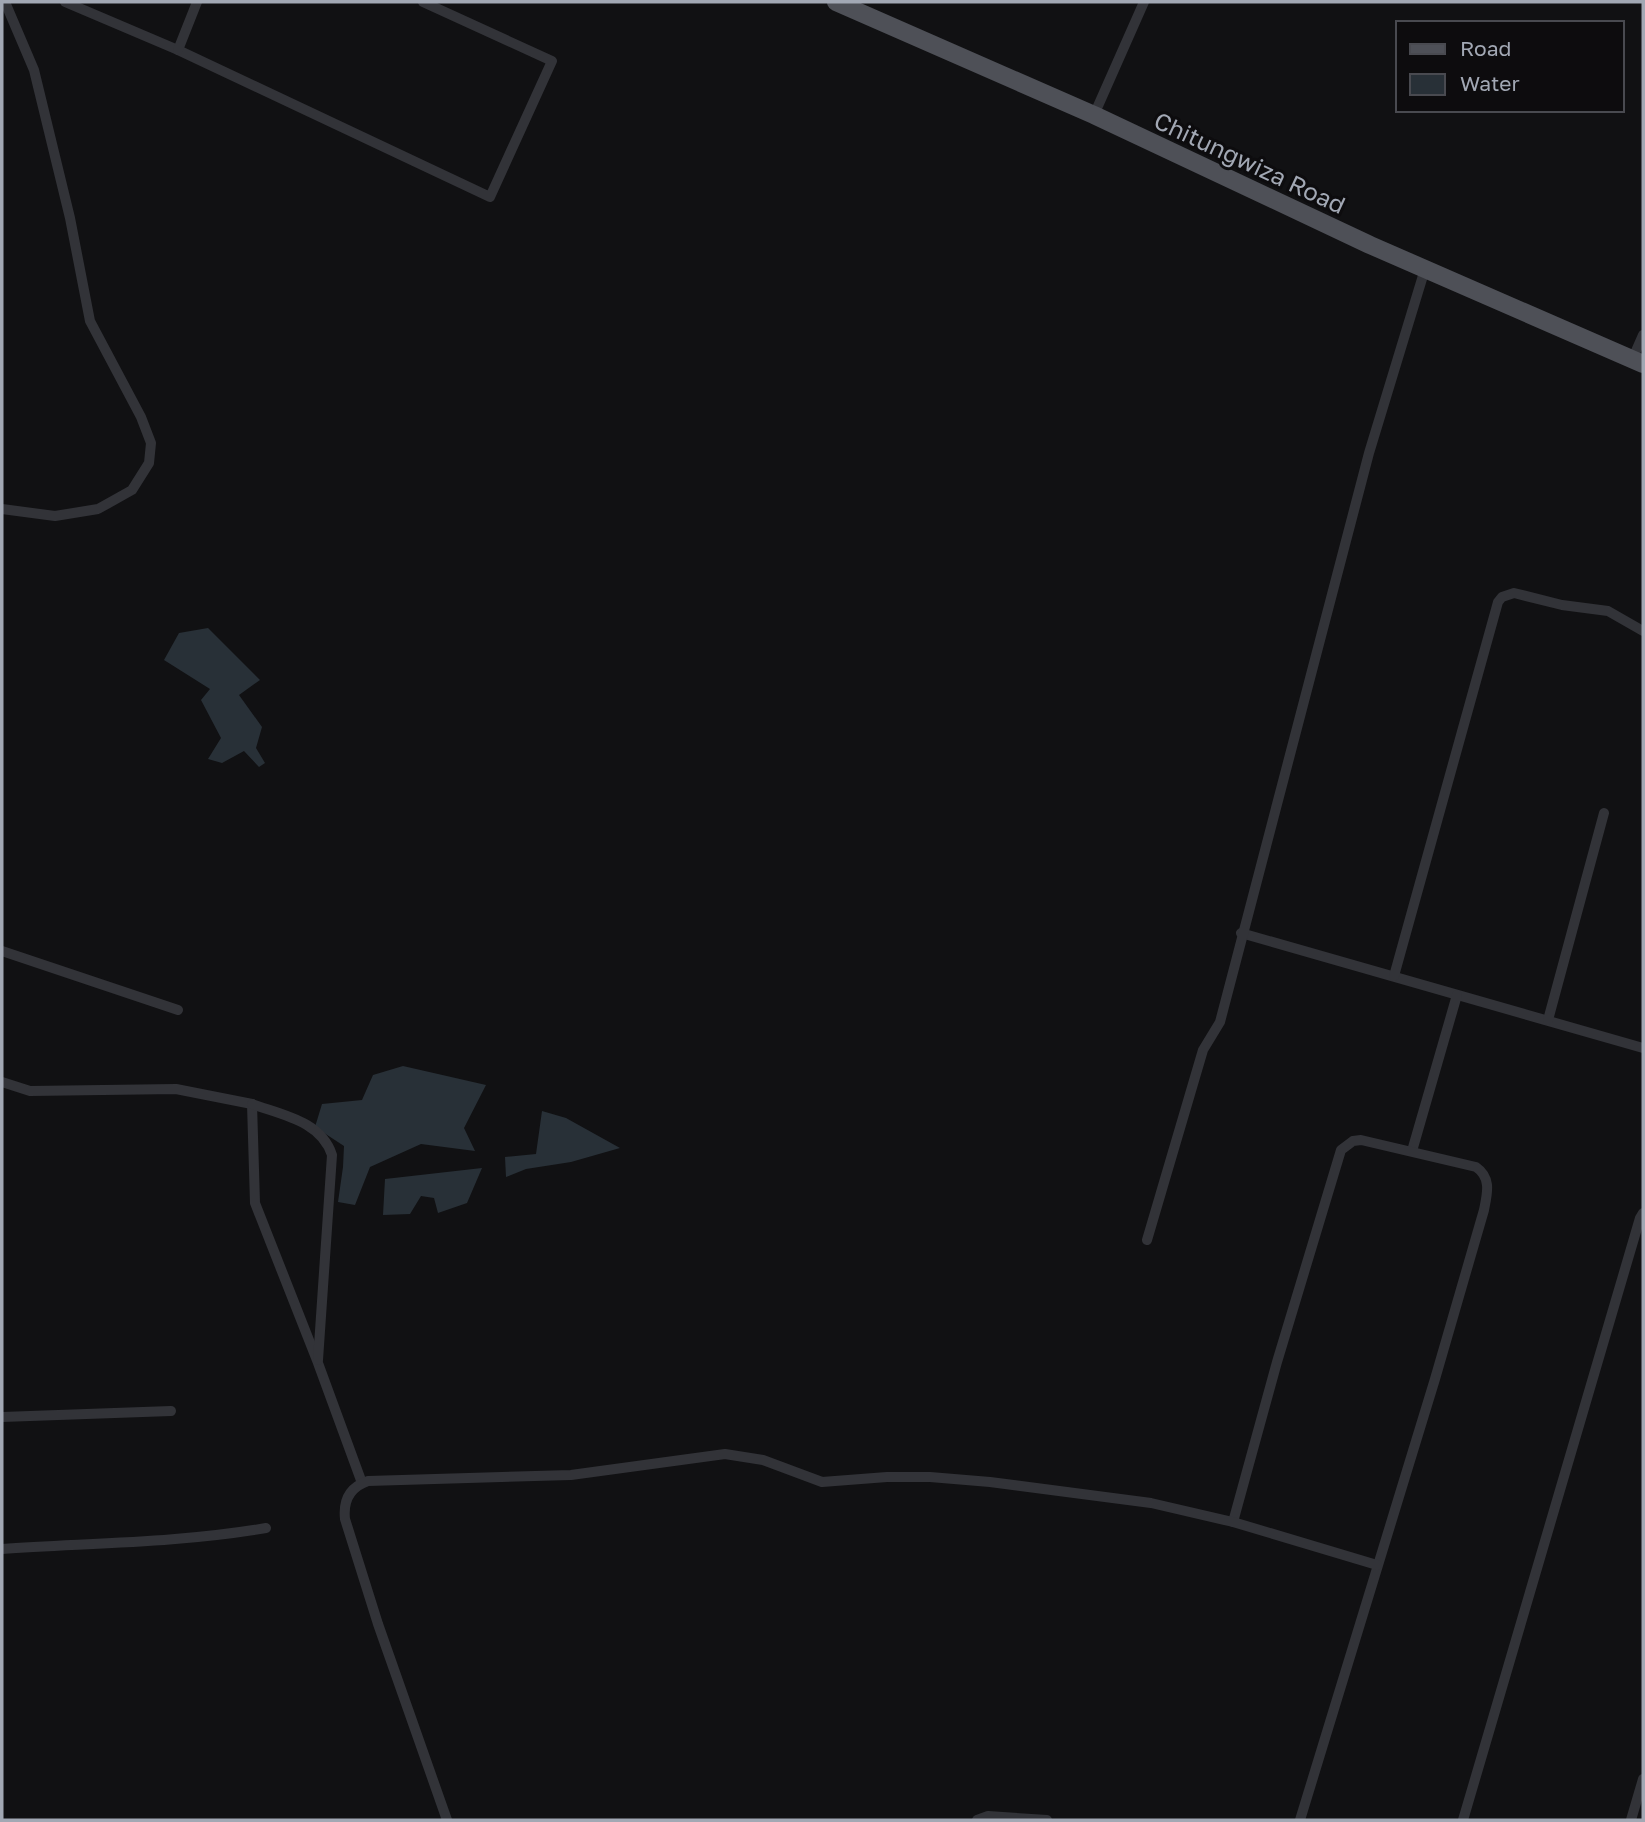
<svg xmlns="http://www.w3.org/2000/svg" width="1645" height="1822" font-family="'Golos Text',sans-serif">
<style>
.water{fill:#283037}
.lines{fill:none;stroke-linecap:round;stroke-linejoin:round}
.street{stroke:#323338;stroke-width:10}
.primary{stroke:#4e5057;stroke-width:18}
.labels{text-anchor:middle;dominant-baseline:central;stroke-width:6;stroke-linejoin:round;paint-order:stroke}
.street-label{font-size:24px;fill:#a2a8b4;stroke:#0d0c0e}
</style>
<rect width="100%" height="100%" fill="#111113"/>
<g class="water">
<path d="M208 628 260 680 239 695 262 727 256 748 265 763 259 767 244 751 222 763 208 759 221 738 201 700 210 689 164 660 179 633Z"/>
<path d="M403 1066 486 1085 464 1128 475 1151 421 1144 370 1167 355 1205 338 1202 343 1167 344 1146 315 1127 322 1104 362 1100 373 1075Z"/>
<path d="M542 1111 566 1118 620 1148 571 1162 526 1169 506 1177 505 1157 536 1154Z"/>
<path d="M482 1168 467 1203 438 1213 434 1198 421 1196 410 1214 383 1215 385 1179Z"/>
</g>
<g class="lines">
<g class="street">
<path d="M65 2 178 50 490 197 552 61 423 2"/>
<path d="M178 50 197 2"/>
<path d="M1094 115 1144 2"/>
<path d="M1632 360 1643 335"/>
<path d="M2 509 55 516 98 509 132 490 149 463 151 443 141 417 90 321 70 218 34 70 5 2"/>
<path d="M1241 933 1643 1048"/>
<path d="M2 951 178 1010"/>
<path d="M1394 976 1498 602 1502 597 1514 593 1562 605 1608 611 1643 631"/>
<path d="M1548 1020 1604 813"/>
<path d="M2 1082 30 1091 176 1089 252 1104 255 1203 318 1363 362 1483"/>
<path d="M252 1104C282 1115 321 1121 332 1155L318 1360"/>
<path d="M1412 1151 1457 995"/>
<path d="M1147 1240 1203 1050 1220 1022 1369 453 1425 269"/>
<path d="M2 1417 171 1411"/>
<path d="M1233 1522 1277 1362 1341 1150 1353 1141 1361 1140 1476 1167C1492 1178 1487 1194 1484 1210L1435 1379 1300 1820"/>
<path d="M2 1549C90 1543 179 1543 266 1528"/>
<path d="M447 1820 378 1624 345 1519C343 1500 350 1487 368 1481L571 1475 725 1454 763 1460 822 1482 887 1477H930L990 1482 1151 1503 1233 1522 1377 1565"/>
<path d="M977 1820 988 1816 1047 1820"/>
<path d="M1463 1820 1640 1218 1643 1213"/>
<path d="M1631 1820 1643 1779"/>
</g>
<path class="primary" d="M836 2 1094 115 1370 245 1643 364"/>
</g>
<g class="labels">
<g class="street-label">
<text transform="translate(1250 162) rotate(25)">Chitungwiza Road</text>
</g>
</g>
<rect width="1645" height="1822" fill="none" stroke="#a2a8b4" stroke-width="7"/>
<rect x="1396" y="21" width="228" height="91" fill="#0d0c0e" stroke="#494a50" stroke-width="2"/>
<rect x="1410" y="44" width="35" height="10" fill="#4e5057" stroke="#494a50" stroke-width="2"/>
<text x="1460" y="56" font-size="21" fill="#a2a8b4">Road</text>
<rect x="1410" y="74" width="35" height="21" fill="#283037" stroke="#494a50" stroke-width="2"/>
<text x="1460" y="91" font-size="21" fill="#a2a8b4">Water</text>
</svg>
